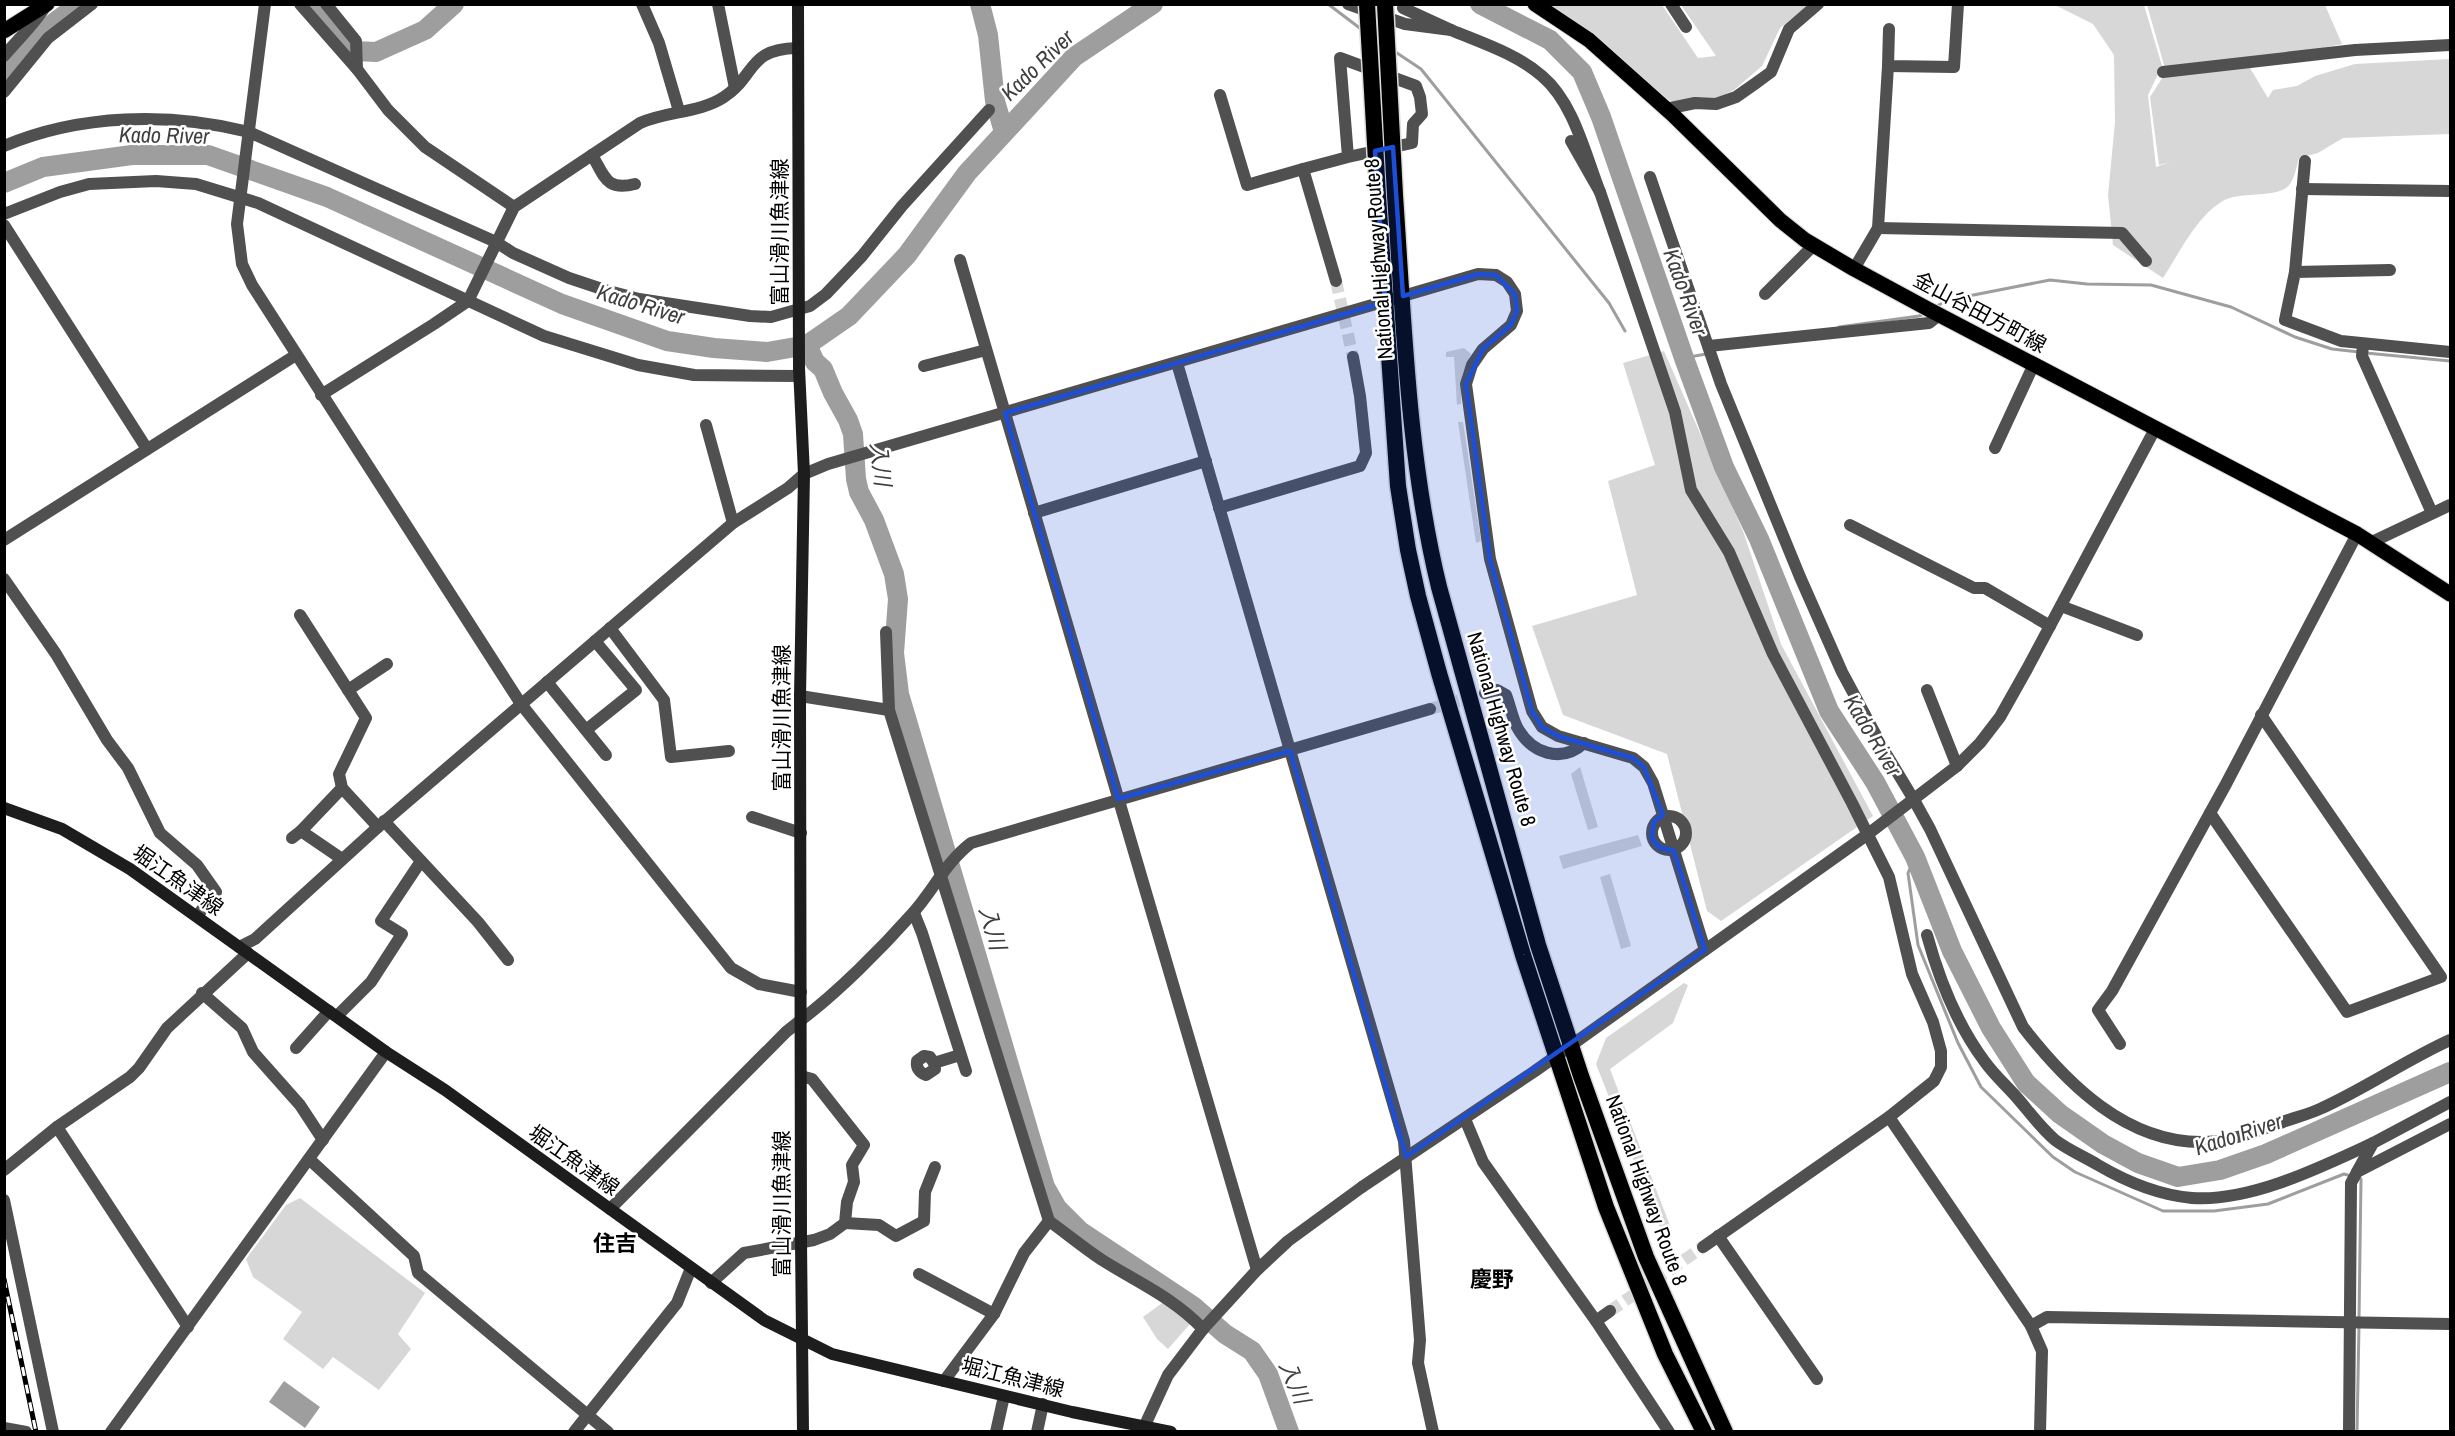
<svg xmlns="http://www.w3.org/2000/svg" width="2455" height="1436" font-family="'Archivo Narrow','Noto Sans JP',sans-serif">
<style>
.green{fill:#d7d7d7}
.water{fill:#9e9e9e}
.lines{fill:none;stroke-linecap:round;stroke-linejoin:round}
.stream{stroke:#9e9e9e;stroke-width:3}
.river{stroke:#9e9e9e;stroke-width:20}
.minor-tunnel{stroke:#d9d9d9;stroke-width:12;stroke-dasharray:12 6;stroke-linecap:butt}
.tertiary-tunnel{stroke:#d9d9d9;stroke-width:12;stroke-dasharray:12 6;stroke-linecap:butt}
.primary-casing{stroke:#dbdbdb;stroke-width:17}
.trunk-casing{stroke:#dbdbdb;stroke-width:19}
.minor{stroke:#505050;stroke-width:12}
.tertiary{stroke:#505050;stroke-width:12}
.secondary{stroke:#1d1d1d;stroke-width:12}
.primary{stroke:#000;stroke-width:15}
.trunk{stroke:#000;stroke-width:16}
.rail-casing{stroke:#000;stroke-width:5}
.rail{stroke:#fff;stroke-width:3;stroke-dasharray:9;stroke-linecap:butt}
.trunk-bridge-casing{stroke:#dbdbdb;stroke-width:19;stroke-linecap:butt}
.trunk-bridge{stroke:#000;stroke-width:16}
.marked{fill:#1d4ed8;fill-opacity:0.2;stroke:#1d4ed8;stroke-width:4.5;stroke-linejoin:round}
.labels{text-anchor:middle;dominant-baseline:central;stroke-width:5;stroke-linejoin:round;paint-order:stroke}
.street-label{font-size:21px;fill:#000;stroke:#fff}
.water-label{font-size:22px;font-style:italic;fill:#3f3f3f;stroke:#fff}
.neighbourhood-label{font-size:22px;font-weight:bold;fill:#000;stroke:#fff}
</style>
<rect width="100%" height="100%" fill="#fff"/>
<g class="green">
<path d="M1551 5H1662L1698 58 1716 56 1681 5H1809L1780 28 1762 66 1734 90 1712 101 1674 103 1646 85 1590 31Z"/>
<path d="M2055 5H2144L2162 66 2148 95 2156 167 2170 162 2159 165 2150 97 2166 72 2147 5H2325L2342 44 2247 63 2268 98 2273 90 2297 86 2315 76 2355 64 2450 59V134L2343 138 2318 153 2299 158C2297 165 2295 177 2290 184 2279 200 2239 190 2221 202 2195 219 2180 252 2163 278L2113 245 2108 195 2115 122 2114 55 2093 24Z"/>
<path d="M1464 348 1471 354 1462 375 1461 404 1457 405 1454 357H1446V352Z"/>
<path d="M1664 351 1743 531 1781 644 1873 816 1721 921 1707 911 1667 754 1563 715 1532 626 1637 595 1608 481 1655 465 1623 363Z"/>
<path d="M1458 422H1463L1481 541 1476 543Z"/>
<path d="M1580 767 1598 827 1588 830 1571 774Z"/>
<path d="M1638 835 1642 846 1563 869 1559 856Z"/>
<path d="M1610 874 1631 946 1621 949 1600 877Z"/>
<path d="M1684 983 1688 985 1673 1023 1610 1069 1672 1231 1662 1233 1596 1064 1606 1038Z"/>
<path d="M300 1198 425 1293 398 1334 411 1349 379 1390 333 1357 323 1369 283 1339 302 1312 253 1277 246 1259 286 1205Z"/>
<path d="M1165 1301 1190 1324 1168 1349 1157 1339 1143 1317Z"/>
</g>
<path class="water" d="M284 1381 320 1407 305 1428 269 1402Z"/>
<g class="lines">
<g class="stream">
<path d="M1328 4 1361 29"/>
<path d="M1394 51 1421 69 1609 303 1625 331"/>
<path d="M1935 307 1948 300 2050 280 2087 284 2151 285 2231 307 2295 337 2332 349 2359 352"/>
<path d="M1839 327 1919 316 1924 314"/>
<path d="M2366 353 2450 361"/>
<path d="M1684 358 1706 354"/>
<path d="M1915 857 1908 873 1918 945 1958 1043 1981 1087 2053 1157 2075 1172 2163 1211H2214L2268 1204 2344 1174 2351 1176"/>
<path d="M2357 1178 2361 1179 2359 1319"/>
<path d="M2357 1432 2359 1325"/>
</g>
<g class="river">
<path d="M311 4 344 42 355 51 376 52 425 30 454 4"/>
<path d="M980 4 988 35 995 101 1004 132"/>
<path d="M1480 4 1550 40 1582 72 1601 117 1684 358 1724 467 1759 539 1829 711 1875 782 1915 857 1952 951 1991 1028 2026 1083 2060 1114 2103 1144 2138 1163 2178 1177 2220 1170 2266 1154 2450 1072"/>
<path d="M4 79 34 38 79 4"/>
<path d="M4 183 43 167 132 155H208L327 197 562 304 667 341 714 348 767 352 807 345 849 316 907 255 967 173 1074 57 1153 4"/>
<path d="M807 345 815 362 823 369 833 393 848 420 853 434 856 479 859 492 874 520 894 574 898 599 894 653 899 694 1045 1187 1057 1208 1080 1231 1193 1306 1225 1334 1252 1351 1268 1374 1289 1432"/>
</g>
<g class="minor-tunnel">
<path d="M1336 281 1353 357"/>
<path d="M1610 1311 1703 1247"/>
</g>
<path class="tertiary-tunnel" d="M1430 709 1485 693"/>
<g class="primary-casing">
<g id="primary">
<path d="M1535 4 1589 40 1673 115 1780 220 1805 240 1854 269 1926 308 2357 534 2450 594"/>
<path d="M4 31 47 4"/>
</g>
</g>
<g class="trunk-casing">
<g id="trunk">
<path d="M1395 195C1404 326 1408 460 1439 587L1538 945 1581 1076 1646 1257 1725 1432"/>
<path d="M1378 196 1398 486 1408 550 1418 596 1439 673 1523 955 1606 1207 1665 1354 1704 1432"/>
</g>
</g>
<g class="minor">
<path d="M300 4 357 69"/>
<path d="M326 4 356 41 357 69 388 110 425 147 514 207"/>
<path d="M642 4 659 43 679 111"/>
<path d="M718 4 735 88"/>
<path d="M1348 4 1405 24 1451 30 1403 8"/>
<path d="M1671 4 1686 27"/>
<path d="M1889 29 1888 66 1954 67 1958 4"/>
<path d="M1451 30C1482 43 1517 54 1542 76 1574 103 1585 154 1600 192L1571 141"/>
<path d="M4 56C19 38 35 24 47 4"/>
<path d="M2163 72 2355 50 2450 45"/>
<path d="M4 92 48 38 92 4"/>
<path d="M1220 95 1247 185 1303 169 1336 281"/>
<path d="M1666 109 1695 103 1716 104 1736 97 1756 83 1771 72 1789 29 1818 4"/>
<path d="M4 146C80 114 169 112 249 132L496 242 513 253 569 278 605 290 639 299 750 316 771 317 810 306 826 294 862 256 902 206 989 110"/>
<path d="M592 155C605 177 606 191 635 184"/>
<path d="M1303 169 1348 157 1340 58 1416 86 1420 97 1422 114 1413 124 1412 143 1348 157"/>
<path d="M1650 177 1721 384 1800 577 1842 672 1885 752 1914 800 1930 829 2023 1027C2067 1084 2127 1144 2205 1142 2233 1141 2257 1131 2283 1122 2296 1117 2310 1114 2322 1108 2366 1088 2406 1060 2450 1040"/>
<path d="M2302 189 2450 191"/>
<path d="M1600 192 1675 412 1691 490 1729 552 1773 654 1852 803 1889 877 1912 974 1933 1022 1941 1051V1067L1934 1081 1889 1117 1703 1247"/>
<path d="M4 214 60 192 89 184 156 181 196 184 258 203 544 336 638 365 694 375 799 376"/>
<path d="M4 225 147 449"/>
<path d="M1878 228 2122 233 2146 261"/>
<path d="M960 260 1257 1270"/>
<path d="M1854 269 1878 228 1888 66"/>
<path d="M2390 270 2295 272 2285 320 2341 341 2450 352"/>
<path d="M2295 272 2305 161"/>
<path d="M1765 294 1814 245"/>
<path d="M2363 345 2362 356 2432 513"/>
<path d="M1709 346 1929 323 1939 315"/>
<path d="M1177 363 1404 1141 1420 1340 1418 1363 1433 1432"/>
<path d="M924 366 986 350"/>
<path d="M321 395 434 324 468 301 514 207 640 123C666 111 700 113 724 97 756 76 747 49 797 48"/>
<path d="M706 425 733 523"/>
<path d="M1995 448 2034 364"/>
<path d="M1219 508 1360 466 1366 453 1360 396 1353 357"/>
<path d="M1034 513 1206 461"/>
<path d="M1850 525 1974 588H1985L2050 626"/>
<path d="M4 540 296 355"/>
<path d="M2372 542 2450 505"/>
<path d="M4 579 56 654 107 740 128 768 160 833 197 865 216 892 197 916"/>
<path d="M2061 606 2137 635"/>
<path d="M300 615 366 718 339 774 342 788 378 827"/>
<path d="M610 628 664 700 671 757 729 751"/>
<path d="M886 632 889 710"/>
<path d="M547 682 606 755"/>
<path d="M348 690 387 664"/>
<path d="M1927 690 1957 766"/>
<path d="M800 696 889 710 1049 1221C1067 1234 1084 1248 1102 1260 1137 1282 1174 1298 1203 1329"/>
<path d="M586 730 636 690 595 641"/>
<path d="M2210 813 2347 1012 2441 977 2261 715"/>
<circle cx="1669" cy="833" r="17"/>
<path d="M752 817 801 833"/>
<path d="M384 821 478 922 508 960"/>
<path d="M301 831 342 788"/>
<path d="M292 838 301 831 342 859"/>
<path d="M914 913 922 933 966 1071"/>
<path d="M1927 935C1939 979 1958 1026 1985 1062 1995 1076 2008 1087 2019 1100 2030 1113 2041 1128 2055 1140 2068 1150 2085 1157 2098 1165 2127 1182 2158 1195 2192 1198 2251 1202 2321 1167 2373 1143"/>
<path d="M239 947 255 939 378 827 733 523 788 488 804 474"/>
<path d="M202 993 242 1028 253 1052 300 1105 323 1140"/>
<path d="M337 1016 371 982 402 934 381 921 421 861"/>
<path d="M2120 1044 2098 1010 2112 991 2226 784 2357 534"/>
<path d="M296 1048 329 1011"/>
<path d="M934 1063 935 1069 926 1075C919 1072 916 1068 917 1061L924 1056 930 1057 934 1063 960 1055"/>
<path d="M1889 1117 2031 1326 2042 1351 2040 1432"/>
<path d="M1465 1119 1483 1162 1596 1321 1669 1432"/>
<path d="M57 1127 188 1327"/>
<path d="M309 1159 414 1256 418 1273 608 1432"/>
<path d="M4 1170 57 1127 130 1077 139 1068 167 1028 248 953"/>
<path d="M2357 1172 2373 1143 2450 1102"/>
<path d="M4 1200 53 1432"/>
<path d="M610 1209 786 1032 801 1020"/>
<path d="M845 1223 879 1225 896 1236 924 1221 925 1192 935 1167"/>
<path d="M1718 1236 1817 1379"/>
<path d="M919 1274 994 1314"/>
<path d="M711 1283 744 1253 814 1240 830 1234 845 1223 847 1202 854 1182 852 1165 864 1145 812 1079 801 1076"/>
<path d="M1596 1321 1610 1311"/>
<path d="M2031 1326 2047 1317 2450 1324"/>
<path d="M944 1381 994 1314 1024 1253 1049 1221"/>
<path d="M1145 1425 1168 1375 1203 1329 1257 1270 1288 1241 1362 1187"/>
<path d="M4 1428 26 1432"/>
<path d="M111 1432 386 1052"/>
<path d="M574 1432 677 1303 691 1268"/>
<path d="M996 1432 1004 1396"/>
<path d="M1037 1432 1043 1404"/>
<path d="M2349 1432 2351 1183 2357 1172 2450 1124"/>
</g>
<g class="tertiary">
<path d="M265 4 237 224 242 264 252 285 521 704 731 968 759 984 801 992"/>
<path d="M804 474 828 464 1403 296 1478 274 1496 275 1507 282 1515 294 1517 311 1511 325 1483 349 1472 365 1466 384 1490 559 1532 711 1542 727 1558 736 1633 758 1644 767 1653 783 1705 950"/>
<path d="M1485 693 1497 690 1506 695C1510 705 1512 717 1517 727 1531 753 1561 764 1584 743"/>
<path d="M801 1020C838 992 881 949 912 914 933 891 945 863 971 843L1430 709"/>
<path d="M1362 1187 1535 1071 1868 834 1957 766 1980 743 2000 717 2027 669 2155 429"/>
</g>
<g class="secondary">
<path d="M798 4 799 368 804 474 800 696 801 1241 803 1432"/>
<path d="M4 808 62 829 130 869 386 1052 445 1090 764 1320 832 1354 1072 1412 1171 1432"/>
</g>
<use href="#primary" class="primary"/>
<use href="#trunk" class="trunk"/>
<g class="rail-casing">
<path id="rail" d="M4 1279 36 1432"/>
</g>
<use href="#rail" class="rail"/>
<g class="trunk-bridge-casing">
<g id="trunk-bridge">
<path d="M1367 4 1378 196"/>
<path d="M1385 4 1395 195"/>
</g>
</g>
<use href="#trunk-bridge" class="trunk-bridge"/>
</g>
<path class="marked" d="M1393 147 1403 296 1478 274 1496 275 1515 294 1517 311 1511 325 1483 349 1466 384 1490 559 1532 711 1542 727 1558 736 1633 758 1644 767 1663 815 1654 822 1652 838 1659 847 1674 851 1705 950 1406 1157 1290 751 1118 799 1005 413 1385 302 1375 151Z"/>
<g class="labels">
<g class="street-label">
<text transform="translate(779 232) rotate(-90)">富山滑川魚津線</text>
<text transform="translate(1378 259) rotate(-94)">National Highway Route 8</text>
<text transform="translate(1980 312) rotate(28)">金山谷田方町線</text>
<text transform="translate(781 718) rotate(-90)">富山滑川魚津線</text>
<text transform="translate(1502 729) rotate(74)">National Highway Route 8</text>
<text transform="translate(178 880) rotate(35)">堀江魚津線</text>
<text transform="translate(574 1160) rotate(35)">堀江魚津線</text>
<text transform="translate(1647 1190) rotate(70)">National Highway Route 8</text>
<text transform="translate(781 1204) rotate(-90)">富山滑川魚津線</text>
<text transform="translate(1013 1377) rotate(14)">堀江魚津線</text>
</g>
<g class="water-label">
<text transform="translate(1037 65) rotate(-44)">Kado River</text>
<text transform="translate(164 135) rotate(1)">Kado River</text>
<text transform="translate(1686 292) rotate(70)">Kado River</text>
<text transform="translate(641 304) rotate(17)">Kado River</text>
<text transform="translate(881 464) rotate(83)">入川</text>
<text transform="translate(1873 735) rotate(59)">Kado River</text>
<text transform="translate(993 928) rotate(74)">入川</text>
<text transform="translate(2238 1134) rotate(-18)">Kado River</text>
<text transform="translate(1295 1382) rotate(67)">入川</text>
</g>
<g class="neighbourhood-label">
<text x="615" y="1243">住吉</text>
<text x="1492" y="1279">慶野</text>
</g>
</g>
<rect width="2455" height="1436" fill="none" stroke="#000000" stroke-width="12"/>
</svg>
